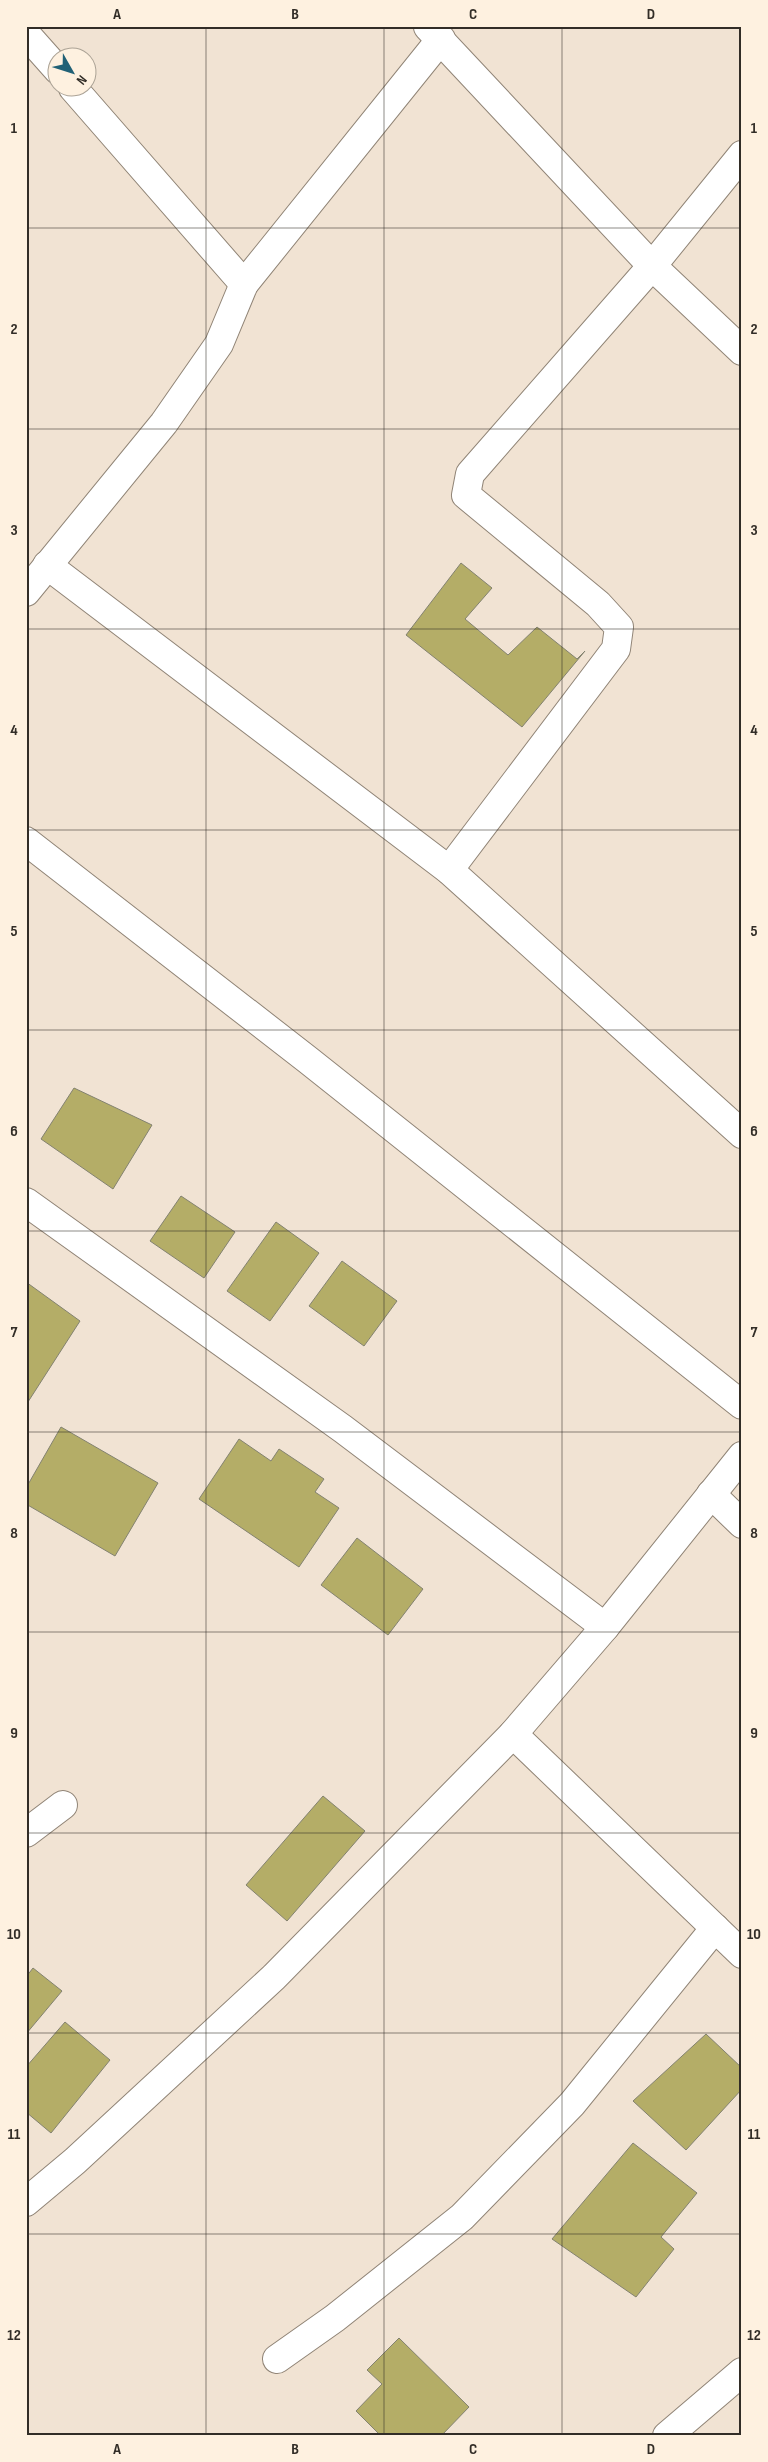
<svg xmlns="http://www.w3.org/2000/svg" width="768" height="2462" font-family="'Sofia Sans Condensed',sans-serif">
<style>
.building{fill:#b4ad67;stroke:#838270}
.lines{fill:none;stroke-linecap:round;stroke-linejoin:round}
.minor-casing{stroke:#908476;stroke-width:30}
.minor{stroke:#fff;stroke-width:28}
.grid{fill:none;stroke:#322d27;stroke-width:1;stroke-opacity:0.55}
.neatline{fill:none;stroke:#322d27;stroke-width:2}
.grid-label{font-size:16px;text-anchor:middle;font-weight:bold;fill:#322d27}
</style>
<rect width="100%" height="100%" fill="#f1e3d3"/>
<g class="building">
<path d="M461 563 492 588 465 619 508 655 537 627 577 659 585 651 522 727 406 635Z"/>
<path d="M74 1088 152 1125 113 1189 41 1139Z"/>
<path d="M181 1196 235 1232 204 1278 150 1241Z"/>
<path d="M276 1222 319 1253 270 1321 227 1291Z"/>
<path d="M342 1261 397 1301 364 1346 309 1306Z"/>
<path d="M26 1282 80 1321 26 1405Z"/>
<path d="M61 1427 158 1483 115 1556 26 1504V1488Z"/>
<path d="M239 1439 271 1461 279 1449 324 1479 315 1492 339 1508 299 1567 199 1499Z"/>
<path d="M357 1538 423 1589 388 1635 321 1585Z"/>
<path d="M323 1796 365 1831 287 1921 246 1885Z"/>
<path d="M33 1968 62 1991 26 2034V1977Z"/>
<path d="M65 2022 110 2060 51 2133 26 2112V2067Z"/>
<path d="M706 2034 742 2068V2089L686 2150 633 2101Z"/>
<path d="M633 2143 697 2193 661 2237 674 2249 636 2297 552 2239Z"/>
<path d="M399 2338 469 2407 441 2436H381L356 2411 382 2384 367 2370Z"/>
</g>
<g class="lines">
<g class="minor-casing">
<g id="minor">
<path d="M428 27 652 266 742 351"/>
<path d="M26 34 58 70"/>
<path d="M73 88 244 284"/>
<path d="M47 565 449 870 742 1134"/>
<path d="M26 592 164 423 219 344 244 284 441 39"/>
<path d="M26 841 308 1060 742 1405"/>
<path d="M449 870 616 649 619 627 598 604 466 495 470 474 652 266 742 155"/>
<path d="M26 1202 343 1429 605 1627"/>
<path d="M711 1494 742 1524"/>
<path d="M513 1734 742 1954"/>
<path d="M26 1833 63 1805"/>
<path d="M26 2202 75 2161 274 1977 513 1734 605 1627 742 1456"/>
<path d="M277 2359 335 2318 462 2217 572 2104 715 1928"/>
<path d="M667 2436 742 2372"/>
</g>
</g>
<use href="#minor" class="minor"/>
</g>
<path class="grid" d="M206 26V2436M384 26V2436M562 26V2436M26 228H742M26 429H742M26 629H742M26 830H742M26 1030H742M26 1231H742M26 1432H742M26 1632H742M26 1833H742M26 2033H742M26 2234H742"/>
<rect width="768" height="2462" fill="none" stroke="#fef1e0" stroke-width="55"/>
<g transform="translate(72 72) rotate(129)"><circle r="24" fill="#fef1e0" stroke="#aca396"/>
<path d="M0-4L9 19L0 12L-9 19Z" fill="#216176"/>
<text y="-8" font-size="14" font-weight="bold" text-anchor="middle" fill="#322d27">N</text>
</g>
<rect x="28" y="28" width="712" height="2406" class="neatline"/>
<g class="grid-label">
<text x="117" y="19">A</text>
<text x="295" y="19">B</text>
<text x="473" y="19">C</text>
<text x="651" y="19">D</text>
<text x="14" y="133">1</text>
<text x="754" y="133">1</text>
<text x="14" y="334">2</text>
<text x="754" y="334">2</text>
<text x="14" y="535">3</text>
<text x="754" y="535">3</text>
<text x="14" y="735">4</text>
<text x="754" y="735">4</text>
<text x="14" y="936">5</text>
<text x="754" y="936">5</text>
<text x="14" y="1136">6</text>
<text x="754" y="1136">6</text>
<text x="14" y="1337">7</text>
<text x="754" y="1337">7</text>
<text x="14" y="1538">8</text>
<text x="754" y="1538">8</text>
<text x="14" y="1738">9</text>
<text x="754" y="1738">9</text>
<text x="14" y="1939">10</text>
<text x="754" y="1939">10</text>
<text x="14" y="2139">11</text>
<text x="754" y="2139">11</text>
<text x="14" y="2340">12</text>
<text x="754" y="2340">12</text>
<text x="117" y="2454">A</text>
<text x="295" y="2454">B</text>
<text x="473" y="2454">C</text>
<text x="651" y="2454">D</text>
</g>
</svg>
